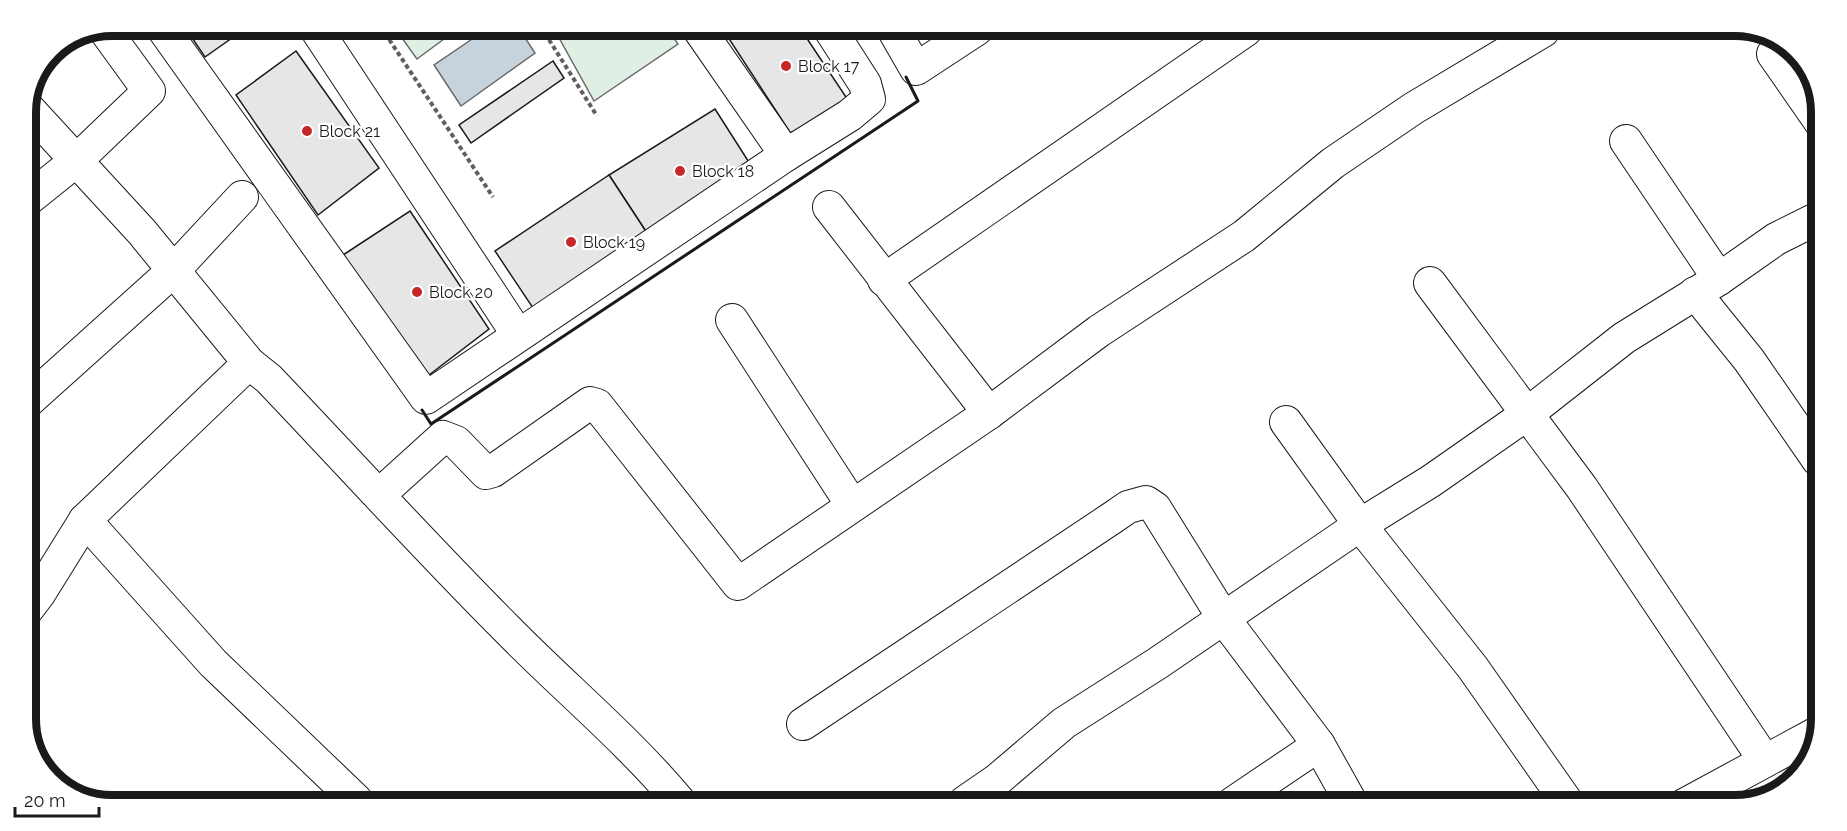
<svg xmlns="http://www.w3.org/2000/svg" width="1847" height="831" font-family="Raleway,sans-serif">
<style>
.green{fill:#e0efe3;stroke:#6a6a6a;stroke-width:1.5}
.water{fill:#c6d2dc;stroke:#6a6a6a;stroke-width:1.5}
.building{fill:#e6e6e6;stroke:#1a1a1a;stroke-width:1.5}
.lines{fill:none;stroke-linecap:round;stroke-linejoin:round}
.minor-casing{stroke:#1a1a1a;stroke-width:34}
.path{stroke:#5f5f5f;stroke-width:4;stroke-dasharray:4.5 3;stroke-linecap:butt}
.minor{stroke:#fff;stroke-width:32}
.wall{stroke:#1a1a1a;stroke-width:3}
.poi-dot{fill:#c62828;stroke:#fff;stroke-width:2}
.labels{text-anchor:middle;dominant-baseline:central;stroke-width:4.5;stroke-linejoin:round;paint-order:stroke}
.poi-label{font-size:16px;fill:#1a1a1a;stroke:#fff;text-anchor:start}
.rim{fill:none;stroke:#1a1a1a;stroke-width:8}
</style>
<rect width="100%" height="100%" fill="#fff"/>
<g class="green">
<path d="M394 27H460L417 59Z"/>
<path d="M553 27 667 28 678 44 594 101Z"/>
</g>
<path class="water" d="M490 27H518L535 53 461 106 434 65Z"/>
<g class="building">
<path d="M184 26H249L205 57Z"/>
<path d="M722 28H800L850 103 795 140Z"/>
<path d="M296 51 379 168 318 215 236 95Z"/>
<path d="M553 61 564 78 471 143 459 125Z"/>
<path d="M715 109 752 167 647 233 609 175Z"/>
<path d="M609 175 647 233 533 308 495 251Z"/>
<path d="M410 211 489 329 429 375 343 255Z"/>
</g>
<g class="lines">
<g class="minor-casing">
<g id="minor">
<path d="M161 26 426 398 786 155 698 28"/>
<path d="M314 26 518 335"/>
<path d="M893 29 916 69 977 29"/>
<path d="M1773 54 1821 123"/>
<path d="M26 106 142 232 249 363 269 379C349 463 427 549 508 630 565 688 627 739 679 801"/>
<path d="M1626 141 1719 279"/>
<path d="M786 155 850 115 869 99 865 84 829 28"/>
<path d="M26 201 77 160 149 91 104 29"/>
<path d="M829 207 989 413"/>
<path d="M884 280 1246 30"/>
<path d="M1430 283 1582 488 1765 761"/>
<path d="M1695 293 1749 360 1818 460"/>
<path d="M732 320 852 505"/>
<path d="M26 403 174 270 242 197"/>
<path d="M1286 422 1360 525 1473 668 1569 805"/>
<path d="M379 495 443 437 456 442 486 473 493 471 590 403 597 405 738 584 989 413 1099 331 1244 236 1333 163 1414 108 1543 31"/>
<path d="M85 520 213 663 356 800"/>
<path d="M26 611 39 594 85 520 249 363"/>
<path d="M803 724 1112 518 1128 507 1146 502 1155 508 1224 619 1319 745 1352 804"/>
<path d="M965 802 997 780 1064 723 1158 663 1360 525 1431 481 1527 414 1624 338 1719 279 1776 239 1820 217"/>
<path d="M1233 803 1319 745"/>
<path d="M1684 805 1815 734"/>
</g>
</g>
<g class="path">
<path d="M381 27 493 197"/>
<path d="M541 27 597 116"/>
</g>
<use href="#minor" class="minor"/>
<path class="wall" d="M422 410 431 424 918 101 906 77"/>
</g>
<g class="poi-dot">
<circle cx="786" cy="66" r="6"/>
<circle cx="307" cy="131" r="6"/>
<circle cx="680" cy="171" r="6"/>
<circle cx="571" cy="242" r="6"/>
<circle cx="417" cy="292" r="6"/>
</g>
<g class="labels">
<g class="poi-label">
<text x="798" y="66">Block 17</text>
<text x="319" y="131">Block 21</text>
<text x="692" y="171">Block 18</text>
<text x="583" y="242">Block 19</text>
<text x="429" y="292">Block 20</text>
</g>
</g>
<path d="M0 0H1847V831H0ZM112 36H1735A76 76 0 0 1 1811 112V719A76 76 0 0 1 1735 795H112A76 76 0 0 1 36 719V112A76 76 0 0 1 112 36Z" fill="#fff" fill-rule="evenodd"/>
<path class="rim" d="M112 36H1735A76 76 0 0 1 1811 112V719A76 76 0 0 1 1735 795H112A76 76 0 0 1 36 719V112A76 76 0 0 1 112 36Z"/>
<path d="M15 807v9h84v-9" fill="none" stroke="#1a1a1a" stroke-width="3"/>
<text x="24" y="807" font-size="18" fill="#1a1a1a" stroke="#ffffff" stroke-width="4.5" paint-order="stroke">20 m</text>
</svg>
